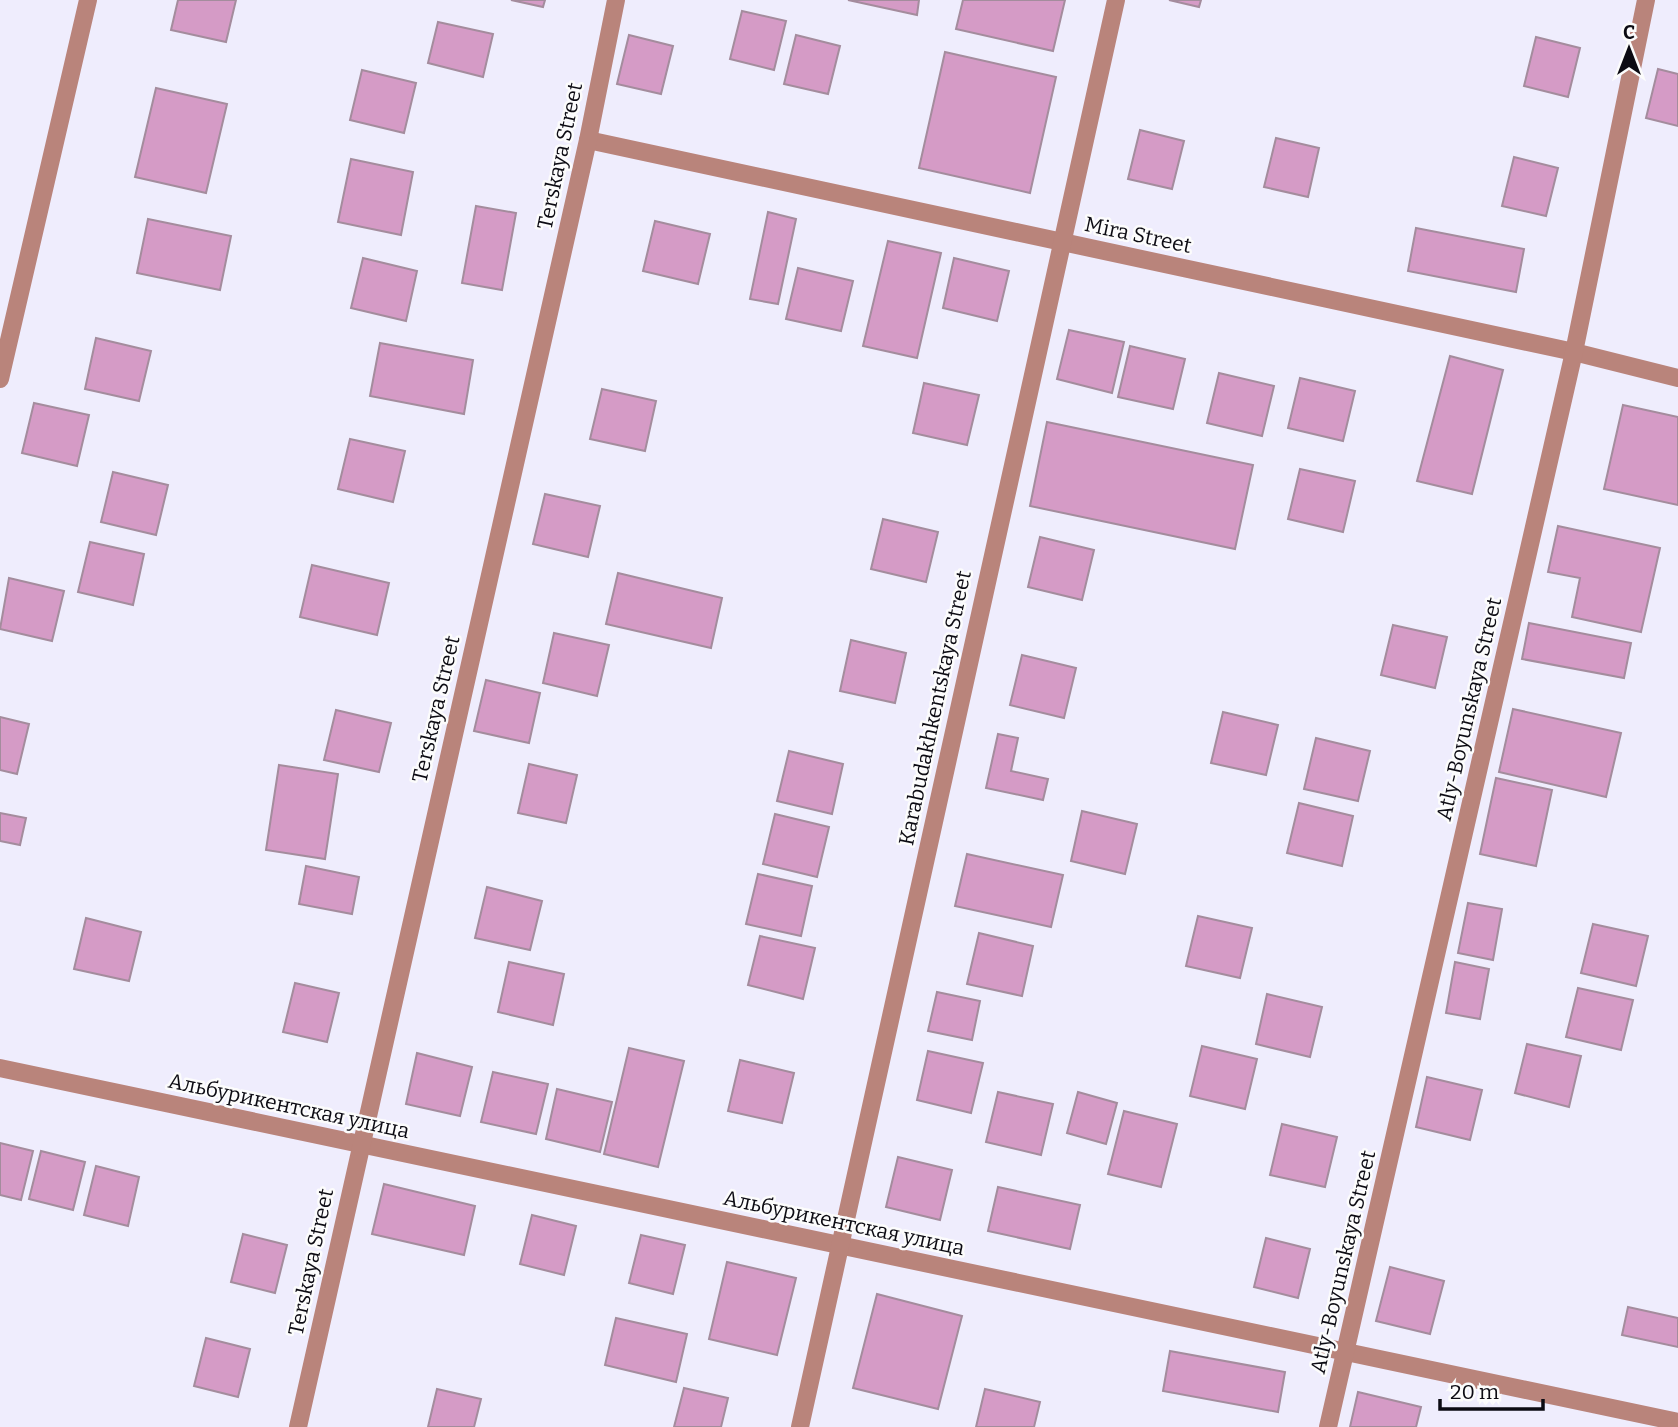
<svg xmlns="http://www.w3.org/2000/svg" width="1678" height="1427" font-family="Bitter,serif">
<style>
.building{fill:#d59bc6;stroke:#a48c9d;stroke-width:2}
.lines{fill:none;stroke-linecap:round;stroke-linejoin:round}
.minor{stroke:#b9847b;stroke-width:18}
.labels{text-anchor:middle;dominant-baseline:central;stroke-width:5;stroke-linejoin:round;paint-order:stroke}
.street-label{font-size:21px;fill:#0c0b13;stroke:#fcfcfc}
</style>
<rect width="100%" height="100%" fill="#efedfd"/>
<g class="building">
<path d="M178 0H236L226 42 171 30Z"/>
<path d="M511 0H545L543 7Z"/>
<path d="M848 0H919L917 15Z"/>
<path d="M963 0H1065L1053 51 956 29Z"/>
<path d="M1169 0H1201L1199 7Z"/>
<path d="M742 11 786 21 774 70 730 59Z"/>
<path d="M438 22 493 34 483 77 428 63Z"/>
<path d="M629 35 673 46 661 94 617 84Z"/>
<path d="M796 35 840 46 828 94 784 84Z"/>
<path d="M1536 37 1580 48 1568 97 1524 86Z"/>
<path d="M945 52 1056 77 1030 193 919 168Z"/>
<path d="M1658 69 1678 74V126L1646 118Z"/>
<path d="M362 70 416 83 404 133 350 120Z"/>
<path d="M156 88 227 104 206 193 135 177Z"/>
<path d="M1140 130 1184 141 1172 189 1128 179Z"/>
<path d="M1276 138 1319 148 1308 197 1264 187Z"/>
<path d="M1514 157 1558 168 1546 216 1502 206Z"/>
<path d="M351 159 413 172 401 235 338 222Z"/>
<path d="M476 206 516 213 502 290 462 283Z"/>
<path d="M768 212 796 219 778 304 750 299Z"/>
<path d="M148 219 231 236 220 290 137 273Z"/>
<path d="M655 221 710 234 698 284 643 271Z"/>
<path d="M1416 228 1524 249 1516 292 1408 271Z"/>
<path d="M888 241 941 253 917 358 863 346Z"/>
<path d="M363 258 417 271 406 321 351 308Z"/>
<path d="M954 258 1009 271 997 321 943 308Z"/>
<path d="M798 268 853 281 841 331 786 319Z"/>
<path d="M1069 330 1124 342 1112 393 1057 379Z"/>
<path d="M96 338 151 351 139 401 85 389Z"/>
<path d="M380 343 473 360 464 414 370 396Z"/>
<path d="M1130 346 1185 359 1173 409 1118 397Z"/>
<path d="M1450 356 1503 370 1472 494 1417 481Z"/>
<path d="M1219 373 1274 386 1262 436 1207 423Z"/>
<path d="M1300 378 1355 391 1343 441 1288 428Z"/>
<path d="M924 383 979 395 967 445 913 433Z"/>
<path d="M602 389 656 401 645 451 590 439Z"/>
<path d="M34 403 89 415 77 466 22 453Z"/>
<path d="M1623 405 1678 417V505L1604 489Z"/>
<path d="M1047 422 1253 465 1235 549 1030 506Z"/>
<path d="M350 439 405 451 393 502 338 489Z"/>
<path d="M1300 469 1355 481 1343 532 1288 519Z"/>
<path d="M113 472 168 485 156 535 101 522Z"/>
<path d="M545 494 600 506 588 557 533 544Z"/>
<path d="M883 519 938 532 926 582 871 569Z"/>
<path d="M1558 526 1660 548 1641 632 1572 617 1580 578 1548 572Z"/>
<path d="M1040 537 1094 550 1082 600 1028 587Z"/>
<path d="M90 542 144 554 133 605 78 592Z"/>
<path d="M312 565 389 583 377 635 300 617Z"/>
<path d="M618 573 722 598 711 648 606 624Z"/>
<path d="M9 578 64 591 52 641 0 629Z"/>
<path d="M1529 623 1631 643 1624 678 1522 659Z"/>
<path d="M1393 625 1447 637 1435 688 1381 675Z"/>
<path d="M554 633 609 645 597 696 543 683Z"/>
<path d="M851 640 906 653 895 703 840 691Z"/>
<path d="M1022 655 1076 668 1064 718 1010 705Z"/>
<path d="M486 680 540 693 529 743 474 731Z"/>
<path d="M1513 709 1621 733 1606 797 1499 772Z"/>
<path d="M336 710 391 723 379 772 324 760Z"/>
<path d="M1223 712 1278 725 1266 775 1211 763Z"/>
<path d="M0 717 29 724 17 774 0 770Z"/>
<path d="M998 734 1018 738 1011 771 1048 779 1043 800 986 788Z"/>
<path d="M1316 738 1370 751 1358 801 1304 789Z"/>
<path d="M789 751 843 764 832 814 777 801Z"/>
<path d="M529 764 577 775 566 823 518 813Z"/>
<path d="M279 765 338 774 325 859 266 850Z"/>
<path d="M1496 778 1552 790 1536 866 1480 854Z"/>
<path d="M1299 803 1353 816 1342 866 1287 853Z"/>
<path d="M1082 811 1137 824 1125 874 1071 861Z"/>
<path d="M0 813 26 818 20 845 0 841Z"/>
<path d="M775 814 829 827 817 877 763 864Z"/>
<path d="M967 854 1063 875 1051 927 955 906Z"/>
<path d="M306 866 359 877 352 914 299 904Z"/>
<path d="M758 874 812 886 801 936 746 924Z"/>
<path d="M487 887 542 901 530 950 475 938Z"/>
<path d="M1468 903 1502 909 1493 960 1458 953Z"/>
<path d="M1198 916 1252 928 1240 978 1186 966Z"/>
<path d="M86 918 141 932 129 981 74 969Z"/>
<path d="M1593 924 1648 936 1636 986 1581 973Z"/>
<path d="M979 933 1033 946 1022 996 967 984Z"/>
<path d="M760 936 815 948 803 999 748 985Z"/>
<path d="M509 962 564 974 553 1025 498 1012Z"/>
<path d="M1455 962 1489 969 1480 1019 1446 1013Z"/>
<path d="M295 983 339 993 327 1042 283 1032Z"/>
<path d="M1578 988 1633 1000 1621 1050 1566 1037Z"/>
<path d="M937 992 980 1001 972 1040 928 1031Z"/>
<path d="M1267 994 1322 1007 1310 1057 1256 1044Z"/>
<path d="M1527 1044 1581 1056 1569 1107 1515 1093Z"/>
<path d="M1202 1046 1257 1059 1245 1109 1190 1096Z"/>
<path d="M629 1048 684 1061 658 1167 604 1154Z"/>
<path d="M928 1051 983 1063 971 1113 917 1100Z"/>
<path d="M417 1053 472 1067 460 1116 406 1104Z"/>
<path d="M740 1060 794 1073 782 1123 728 1111Z"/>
<path d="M493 1072 548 1084 536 1134 481 1122Z"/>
<path d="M1427 1077 1482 1090 1470 1140 1416 1127Z"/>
<path d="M557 1089 612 1102 600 1152 546 1139Z"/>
<path d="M998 1092 1053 1104 1041 1155 986 1142Z"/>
<path d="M1078 1092 1117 1103 1106 1144 1067 1133Z"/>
<path d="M1124 1111 1177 1124 1161 1187 1108 1174Z"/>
<path d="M1282 1124 1337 1137 1325 1187 1270 1175Z"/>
<path d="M0 1143 33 1151 21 1200 0 1195Z"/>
<path d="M41 1151 85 1162 73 1210 29 1199Z"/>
<path d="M898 1157 952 1170 940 1220 886 1207Z"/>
<path d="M96 1166 139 1177 128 1226 84 1215Z"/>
<path d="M384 1184 475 1206 464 1255 372 1234Z"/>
<path d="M998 1187 1080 1205 1070 1249 988 1231Z"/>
<path d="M532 1215 576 1226 564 1275 520 1264Z"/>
<path d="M243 1234 287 1245 275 1293 231 1282Z"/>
<path d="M641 1235 685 1245 673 1294 629 1283Z"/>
<path d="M1266 1238 1310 1249 1298 1298 1254 1287Z"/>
<path d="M727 1262 796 1278 777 1355 709 1339Z"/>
<path d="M1390 1267 1444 1281 1430 1334 1376 1321Z"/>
<path d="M877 1294 962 1316 938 1409 853 1388Z"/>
<path d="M1628 1307 1678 1318V1347L1622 1335Z"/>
<path d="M616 1318 687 1334 676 1382 605 1365Z"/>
<path d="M206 1338 250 1349 238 1397 194 1386Z"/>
<path d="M1170 1351 1285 1372 1278 1412 1163 1391Z"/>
<path d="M684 1388 728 1398 721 1427H674Z"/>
<path d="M437 1389 481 1399 474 1427H428Z"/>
<path d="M985 1389 1040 1402 1034 1427H976Z"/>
<path d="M1358 1392 1421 1407 1416 1427H1350Z"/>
</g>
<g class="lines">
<g class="minor">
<path d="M588 140 1574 352 1678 378"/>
<path d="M0 379 88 0"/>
<path d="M0 1068 1678 1422"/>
<path d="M298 1427 588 140 616 0"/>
<path d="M800 1427 1116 0"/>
<path d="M1328 1427 1574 352 1646 0"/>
</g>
</g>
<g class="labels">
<g class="street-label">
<text transform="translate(560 156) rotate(-78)">Terskaya Street</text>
<text transform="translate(1138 235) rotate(12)">Mira Street</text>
<text transform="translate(935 708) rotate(-78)">Karabudakhkentskaya Street</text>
<text transform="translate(436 709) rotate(-77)">Terskaya Street</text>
<text transform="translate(1469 709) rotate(-77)">Atly-Boyunskaya Street</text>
<text transform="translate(289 1106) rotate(12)">Альбурикентская улица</text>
<text transform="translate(844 1223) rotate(12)">Альбурикентская улица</text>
<text transform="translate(311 1262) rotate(-78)">Terskaya Street</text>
<text transform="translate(1343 1262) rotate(-77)">Atly-Boyunskaya Street</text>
</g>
</g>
<g transform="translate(1629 49)" stroke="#fcfcfc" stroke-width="5" paint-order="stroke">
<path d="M0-5L12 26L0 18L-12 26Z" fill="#0c0b13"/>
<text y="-10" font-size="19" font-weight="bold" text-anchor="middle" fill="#0c0b13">С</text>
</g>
<path d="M1440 1399v10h103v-10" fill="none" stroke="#0c0b13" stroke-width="3.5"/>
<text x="1450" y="1399" font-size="21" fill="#0c0b13" stroke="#fcfcfc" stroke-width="5" paint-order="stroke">20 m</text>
</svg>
